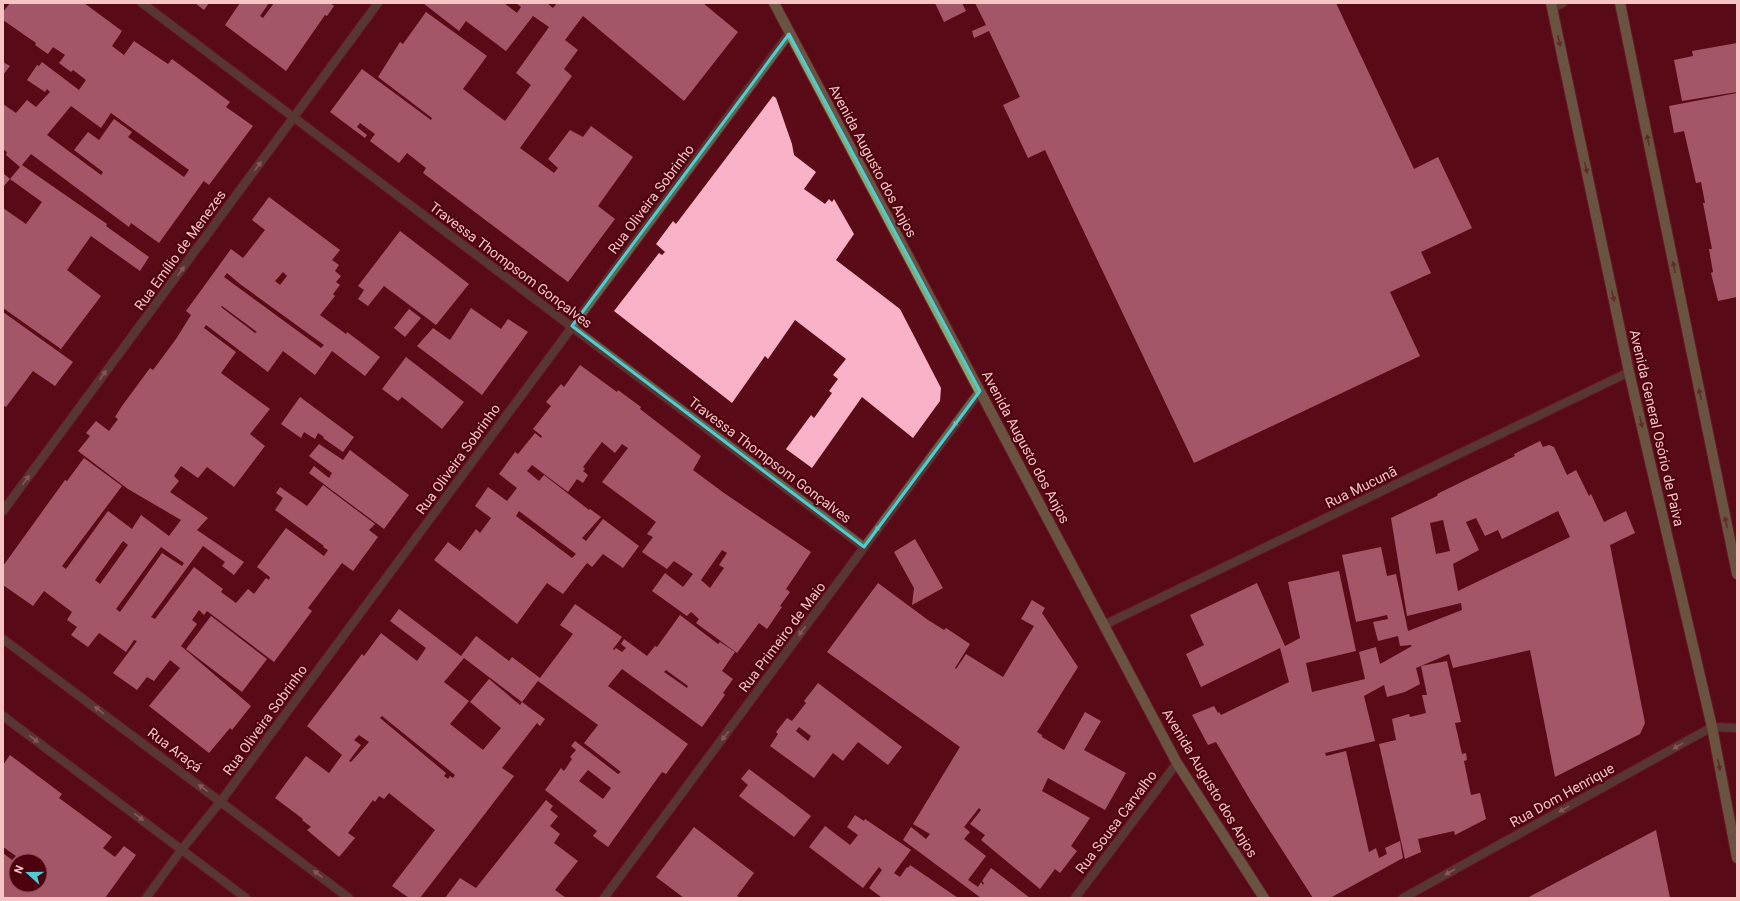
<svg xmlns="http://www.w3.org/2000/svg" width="1740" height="901" font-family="Roboto,sans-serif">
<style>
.building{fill:#fab2c8;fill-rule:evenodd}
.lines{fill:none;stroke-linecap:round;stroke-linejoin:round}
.minor-casing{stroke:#762c36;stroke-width:10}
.tertiary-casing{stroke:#762c36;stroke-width:10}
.primary-casing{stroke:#762c36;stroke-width:12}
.minor{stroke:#586e53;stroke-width:8}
.tertiary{stroke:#586e53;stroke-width:8}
.primary{stroke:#7fac74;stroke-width:10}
.oneway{fill:#665641}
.oneway2{fill:#ceafa8}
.marked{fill:none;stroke:#51ccd2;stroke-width:3;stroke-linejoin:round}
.labels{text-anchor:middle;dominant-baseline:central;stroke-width:4;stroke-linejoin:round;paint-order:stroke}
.street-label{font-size:14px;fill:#f5c5c4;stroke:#4d000e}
</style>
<rect width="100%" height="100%" fill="#5a0b17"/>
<g class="building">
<path d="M10 3H84L122 31 112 46 124 55 134 41 168 64 172 59 230 102 226 107 253 126 209 185 204 181 203 182 159 243 131 223 129 227 31 154 22 165 107 224 106 226 149 257 140 271 91 236 67 270 101 296 61 349 3 308V208L26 224 42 202 10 179 20 167 6 155 7 152 3 149V104L16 113 27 100 36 107 50 92 47 89 45 92 27 80 37 65 39 66 42 62 79 90 86 80 73 70 71 72 59 63 65 55 53 47 48 54 35 45 36 43 3 20V12ZM71 106 101 128 111 113 189 170 184 177 128 137 132 132 114 119 99 140 88 132 74 150 103 172 101 175 47 135Z"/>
<path d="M195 3H209L204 10Z"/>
<path d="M240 3H269L260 16 263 18 274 3H330L334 6 327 16 325 15 286 71 225 25Z"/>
<path d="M423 3H504L517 13 521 7 516 3H547L553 8 557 3H703L738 32 684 101 583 16 565 40 578 50 564 69 572 76 520 148 554 173 558 168 548 159 570 130 583 137 591 126 633 157 598 206 615 219 568 282 423 173 426 168 407 153 399 163 370 141 375 134 360 123 357 127 367 135 365 138 330 112 362 69 431 120 432 118 378 77 400 42 403 44 426 12 487 56 463 89 505 121 531 85 516 73 549 27 533 16 506 51 466 21 459 31Z"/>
<path d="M935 3H962L966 11 944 22Z"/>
<path d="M975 3H1336L1414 169 1438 157 1472 228 1421 252 1431 273 1390 292 1420 356 1194 463 1045 150 1028 158 1003 105 1020 97 989 31 974 38 972 31 986 25Z"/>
<path d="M1737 43V92L1682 101 1674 60 1693 56 1692 51Z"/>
<path d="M3 62 10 66 3 75Z"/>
<path d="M1737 93V297L1718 301 1711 273 1713 272 1709 249H1712L1703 203H1705L1701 182 1696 183 1684 131 1674 133 1669 106Z"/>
<path d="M773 96 776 98 792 144 794 155 816 172 804 189 825 204 829 199 832 202 834 199 854 234 836 260 900 309 941 388 940 401 913 438 862 397 812 468 786 449 811 415 814 418 832 393 829 391 838 379 833 375 846 359 795 320 768 359 765 356 732 403 614 311 659 253 662 255 665 252 656 244 673 221 676 224Z"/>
<path d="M3 173 10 179 3 187Z"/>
<path d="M269 197 340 250 332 260 339 265 335 271 341 276 336 282 340 285 333 294 335 296 320 315 346 334 347 332 380 357 365 376 332 351 315 375 283 351 268 372 206 325 204 328 236 352 221 373 270 409 250 434 265 446 234 487 207 467 198 478 181 466 174 476 179 481 170 492 208 518 197 530 244 562 234 575 222 566 225 562 203 546 151 617 155 619 194 567 223 589 221 592 236 603 248 589 254 594 266 578 269 580 270 577 257 567 286 528 324 556 328 550 323 547 324 546 275 510 283 498 276 493 280 487 307 506 323 485 375 524 369 530 378 537 353 571 342 563 308 608 312 611 274 662 207 611 204 615 199 610 192 620 197 624 181 646 251 706 232 730 230 728 209 753 149 706 180 668 170 660 154 681 147 677 137 690 113 673 137 641 134 640 126 652 99 633 88 647 71 635 77 627 67 620 72 612 44 591 33 606 3 585V566L65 480 67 481 84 458 122 486 62 566 66 569 108 511 132 529 141 515 169 536 181 520 128 489 78 451 90 436 86 433 96 421 109 431 118 419 115 417 122 406 150 368 153 370 176 339 191 315 186 311 231 249 243 258 265 230 252 220ZM283 272 287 276 280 285 275 281ZM227 273 240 284 324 345 321 348 224 277ZM222 306 257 332 255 333 221 307ZM123 541 128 545 100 584 95 580ZM161 547 184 563 182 566 162 553 120 612 116 609Z"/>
<path d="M400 231 469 284 436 325 384 286 368 306 358 299 364 290 358 286Z"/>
<path d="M471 308 501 329 508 319 528 332 482 395 417 346 433 328 450 340Z"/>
<path d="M409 309 421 318 405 337 394 328Z"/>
<path d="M3 312 73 362 55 386 33 371 6 407 3 405Z"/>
<path d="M406 357 464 402 442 429 402 397 398 401 382 389Z"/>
<path d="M580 365 617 392 618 390 641 407 640 409 701 456 693 470 724 493 811 552 786 589 790 592 780 606 782 607 767 629 759 623 737 653 696 623 699 619 691 612 687 616 652 591 665 573 683 587 693 574 674 561 667 569 642 552 653 537 647 534 656 522 602 482 628 448 622 444 615 453 602 442 583 467 585 469 583 471 588 475 583 483 577 479 568 492 532 465 527 471 539 481 544 475 589 510 590 509 601 517 582 538 586 541 603 519 639 546 623 568 603 554 592 567 587 563 563 594 547 583 517 624 434 560 448 542 460 551 476 529 480 533 491 518 475 506 488 487 507 501 517 488 499 474 515 452 518 454 535 433 541 438 542 436 533 429 551 406 546 402 561 384 564 387ZM519 511 576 554 572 558 516 516ZM722 550 727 553 719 565 724 568 710 588 701 580Z"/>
<path d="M300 397 354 437 343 452 323 438 324 437 318 433 315 439 304 432 301 438 281 424Z"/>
<path d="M1540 441 1543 447 1549 445 1554 447 1567 475 1576 470 1589 496 1591 494 1604 522 1626 511 1635 533 1610 545 1645 723 1640 734 1555 777 1530 650 1453 668 1449 654 1416 668 1420 684 1405 692 1387 697 1384 685 1364 696 1375 741 1325 753 1326 756 1346 751 1369 852 1376 848 1379 858 1387 854 1385 848 1400 841 1403 858 1330 898H1313L1252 803 1216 742 1208 745 1192 715 1214 706 1218 713 1219 712 1221 715 1289 682 1280 648 1201 687 1186 654 1204 645 1190 615 1257 583 1285 646 1300 638 1288 582 1339 571 1356 651 1306 663 1312 692 1365 679 1359 652 1376 647 1380 664 1412 646 1411 645 1400 646 1398 636 1378 641 1373 622 1388 619 1387 615 1356 622 1342 555 1381 547 1387 576 1396 574 1408 631 1462 610 1461 603 1407 616 1391 518 1435 497 1438 495 1437 494 1515 456 1514 454ZM1558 511 1570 537 1458 591 1453 564 1479 550 1466 522 1476 518 1485 536 1498 530 1502 539ZM1443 520 1450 551 1436 554 1430 523Z"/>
<path d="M319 444 343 460 350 450 409 495 384 529 309 473 314 466 329 478 332 473 309 456Z"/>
<path d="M915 539 943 588 912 605 914 588 894 552Z"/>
<path d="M878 583 928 620 944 630 946 628 970 644 955 668 956 669 966 654 1003 677 1034 626 1021 619 1032 600 1045 608 1042 613 1078 667 1037 732 1042 735V737L1064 750 1085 712 1101 721 1084 750 1126 773 1105 810 1048 778 1042 791 1090 818 1071 846 1077 851 1060 873 1055 869 1040 889 981 840 985 835 970 824 981 810 979 808 964 827 970 832 964 839 986 856 968 880 978 887 981 882 983 885 984 883 982 881 991 868 1030 898H981L903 840 911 827 926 839 930 834 913 824 960 747 827 652Z"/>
<path d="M575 604 622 637 613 649 614 650 616 648 622 652 626 648 621 644 624 639 647 656 655 646 657 647 680 615 718 644 720 642 735 652 722 671 733 679 723 693 725 695 702 727 622 669 608 686 688 744 666 774 662 772 608 847 593 836 597 831 545 790 561 768 564 771 572 759 570 757 576 750 571 746 575 741 618 774 621 772 584 743 598 725 538 681 522 702 464 658 444 682 469 701 450 724 483 750 501 728 470 702 489 679 520 705 522 702 545 719 540 726 537 723 502 768 514 776 420 898H409L392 886 435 830 389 793 384 799 379 796 375 802 373 800 348 833 355 838 339 857 307 830 311 827 302 820 303 819 275 798 306 756 329 773 342 755 307 726 362 654 364 656 381 633 417 661 426 648 390 621 399 609 461 656 476 636 509 661 512 657 540 678 573 634 560 625ZM666 670 688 686 687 688 664 672ZM382 716 455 775 453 778 450 776 448 779 444 776 446 773 380 718ZM359 735 369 742 351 762 349 761 361 745 354 740ZM588 770 611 788 603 799 579 781Z"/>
<path d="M211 616 267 659 242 692 186 649Z"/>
<path d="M1447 661 1461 722 1455 723 1462 754 1466 753 1467 760 1464 761 1471 795 1480 793 1486 819 1455 835 1454 831 1418 839 1421 852 1405 859 1379 744 1396 740 1392 719 1409 714 1410 717 1426 713 1422 695H1427L1421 666Z"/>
<path d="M818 683 902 747 888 765 858 742 843 761 833 753 814 778 770 746 778 734 776 732 787 718 792 721 806 703 804 701ZM799 727 811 736 808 741 796 731Z"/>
<path d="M10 755 62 794 59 798 112 837 103 848 115 857 124 846 136 855 105 898H3V853L12 860 16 856 3 847V765ZM16 861H40V885H16Z"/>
<path d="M749 769 811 816 794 837 739 796 748 785 741 779Z"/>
<path d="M546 800 553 806 550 810 558 816 550 826 560 834 554 843 578 861 555 890 566 898H445L460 878 476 888Z"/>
<path d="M855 815 864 821 865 819 911 850 894 873 900 877 907 867 908 868 910 865 958 898H880L881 897 869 888 882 870 879 867 863 888 809 847 825 826 850 845 858 835 847 827Z"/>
<path d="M694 827 754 873 737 896 740 898H684L656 877Z"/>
<path d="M1656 830 1670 898H1527L1597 861Z"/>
</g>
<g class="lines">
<g class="minor-casing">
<g id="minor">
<path d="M142 3 864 547"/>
<path d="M1552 8 1563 3"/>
<path d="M1104 625 1629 372"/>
<path d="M3 639 349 898"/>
<path d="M3 716 246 898"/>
<path d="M146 898 182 849 221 801 789 34"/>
<path d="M604 898 980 391"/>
<path d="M1075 898 1177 763"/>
<path d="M1403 898 1712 727"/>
</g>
</g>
<g class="tertiary-casing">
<g id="tertiary">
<path d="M3 511 378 3"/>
<path d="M1712 727 1737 728"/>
</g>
</g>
<g class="primary-casing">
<g id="primary">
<path d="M774 3 1177 763 1264 898"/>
<path d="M1551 3 1629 372 1712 727 1737 858"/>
<path d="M1620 3 1737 574"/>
</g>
</g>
<use href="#minor" class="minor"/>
<use href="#tertiary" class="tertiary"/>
<use href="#primary" class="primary"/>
</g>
<defs><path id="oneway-solid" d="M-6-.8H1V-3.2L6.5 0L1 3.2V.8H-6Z"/></defs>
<g class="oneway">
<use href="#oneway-solid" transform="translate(1559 41) rotate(78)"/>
<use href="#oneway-solid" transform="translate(1648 140) rotate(-102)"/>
<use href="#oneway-solid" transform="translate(1586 168) rotate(78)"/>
<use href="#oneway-solid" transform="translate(1674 267) rotate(-102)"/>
<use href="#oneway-solid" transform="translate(1613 296) rotate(78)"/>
<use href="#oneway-solid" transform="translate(1700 394) rotate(-102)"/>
<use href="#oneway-solid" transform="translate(1641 422) rotate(77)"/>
<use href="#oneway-solid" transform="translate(1726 522) rotate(-102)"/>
<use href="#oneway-solid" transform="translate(1719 765) rotate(79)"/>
</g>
<g class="oneway2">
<use href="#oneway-solid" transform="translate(258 166) rotate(-54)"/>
<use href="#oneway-solid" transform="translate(181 271) rotate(-54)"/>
<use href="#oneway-solid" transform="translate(103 375) rotate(-54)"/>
<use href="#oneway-solid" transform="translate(957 422) rotate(127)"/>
<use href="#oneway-solid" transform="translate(26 480) rotate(-54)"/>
<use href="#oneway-solid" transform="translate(879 527) rotate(126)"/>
<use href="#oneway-solid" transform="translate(802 631) rotate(127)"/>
<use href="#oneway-solid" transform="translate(99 710) rotate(-143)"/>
<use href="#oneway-solid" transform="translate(725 736) rotate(127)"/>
<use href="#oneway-solid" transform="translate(34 739) rotate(37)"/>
<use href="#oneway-solid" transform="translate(1678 746) rotate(151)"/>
<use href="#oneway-solid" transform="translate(203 788) rotate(-143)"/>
<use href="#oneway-solid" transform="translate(1564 809) rotate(151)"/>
<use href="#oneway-solid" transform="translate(139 817) rotate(37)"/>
<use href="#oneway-solid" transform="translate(1450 872) rotate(151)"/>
<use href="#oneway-solid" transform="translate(318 874) rotate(-143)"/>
</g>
<path d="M0 0H1740V901H0ZM789 34 980 391 864 547 572 326Z" fill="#5a0b17" fill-opacity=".55" fill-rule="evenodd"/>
<path class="marked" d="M789 34 980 391 864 547 572 326Z"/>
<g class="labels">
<g class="street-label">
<text transform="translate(873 161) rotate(62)">Avenida Augusto dos Anjos</text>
<text transform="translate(651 199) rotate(-53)">Rua Oliveira Sobrinho</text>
<text transform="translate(180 250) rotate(-54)">Rua Emílio de Menezes</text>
<text transform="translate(511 265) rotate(37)">Travessa Thompsom Gonçalves</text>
<text transform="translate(1657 428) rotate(77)">Avenida General Osório de Paiva</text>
<text transform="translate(1026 447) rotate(62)">Avenida Augusto dos Anjos</text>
<text transform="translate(458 459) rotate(-54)">Rua Oliveira Sobrinho</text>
<text transform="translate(770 460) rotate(37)">Travessa Thompsom Gonçalves</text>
<text transform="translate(1361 487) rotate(-26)">Rua Mucunã</text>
<text transform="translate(782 637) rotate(-53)">Rua Primeiro de Maio</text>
<text transform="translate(265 720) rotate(-54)">Rua Oliveira Sobrinho</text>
<text transform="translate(175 750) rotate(37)">Rua Araçá</text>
<text transform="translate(1210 783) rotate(59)">Avenida Augusto dos Anjos</text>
<text transform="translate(1562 795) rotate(-29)">Rua Dom Henrique</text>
<text transform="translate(1116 822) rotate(-53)">Rua Sousa Carvalho</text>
</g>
</g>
<rect width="1740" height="901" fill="none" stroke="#f5c5c4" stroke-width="8"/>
<g transform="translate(28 873) rotate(291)"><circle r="19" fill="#4d000e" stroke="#904f57"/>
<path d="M0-3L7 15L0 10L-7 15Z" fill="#51ccd2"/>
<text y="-6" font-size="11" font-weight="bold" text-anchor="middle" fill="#f5c5c4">N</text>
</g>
</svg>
